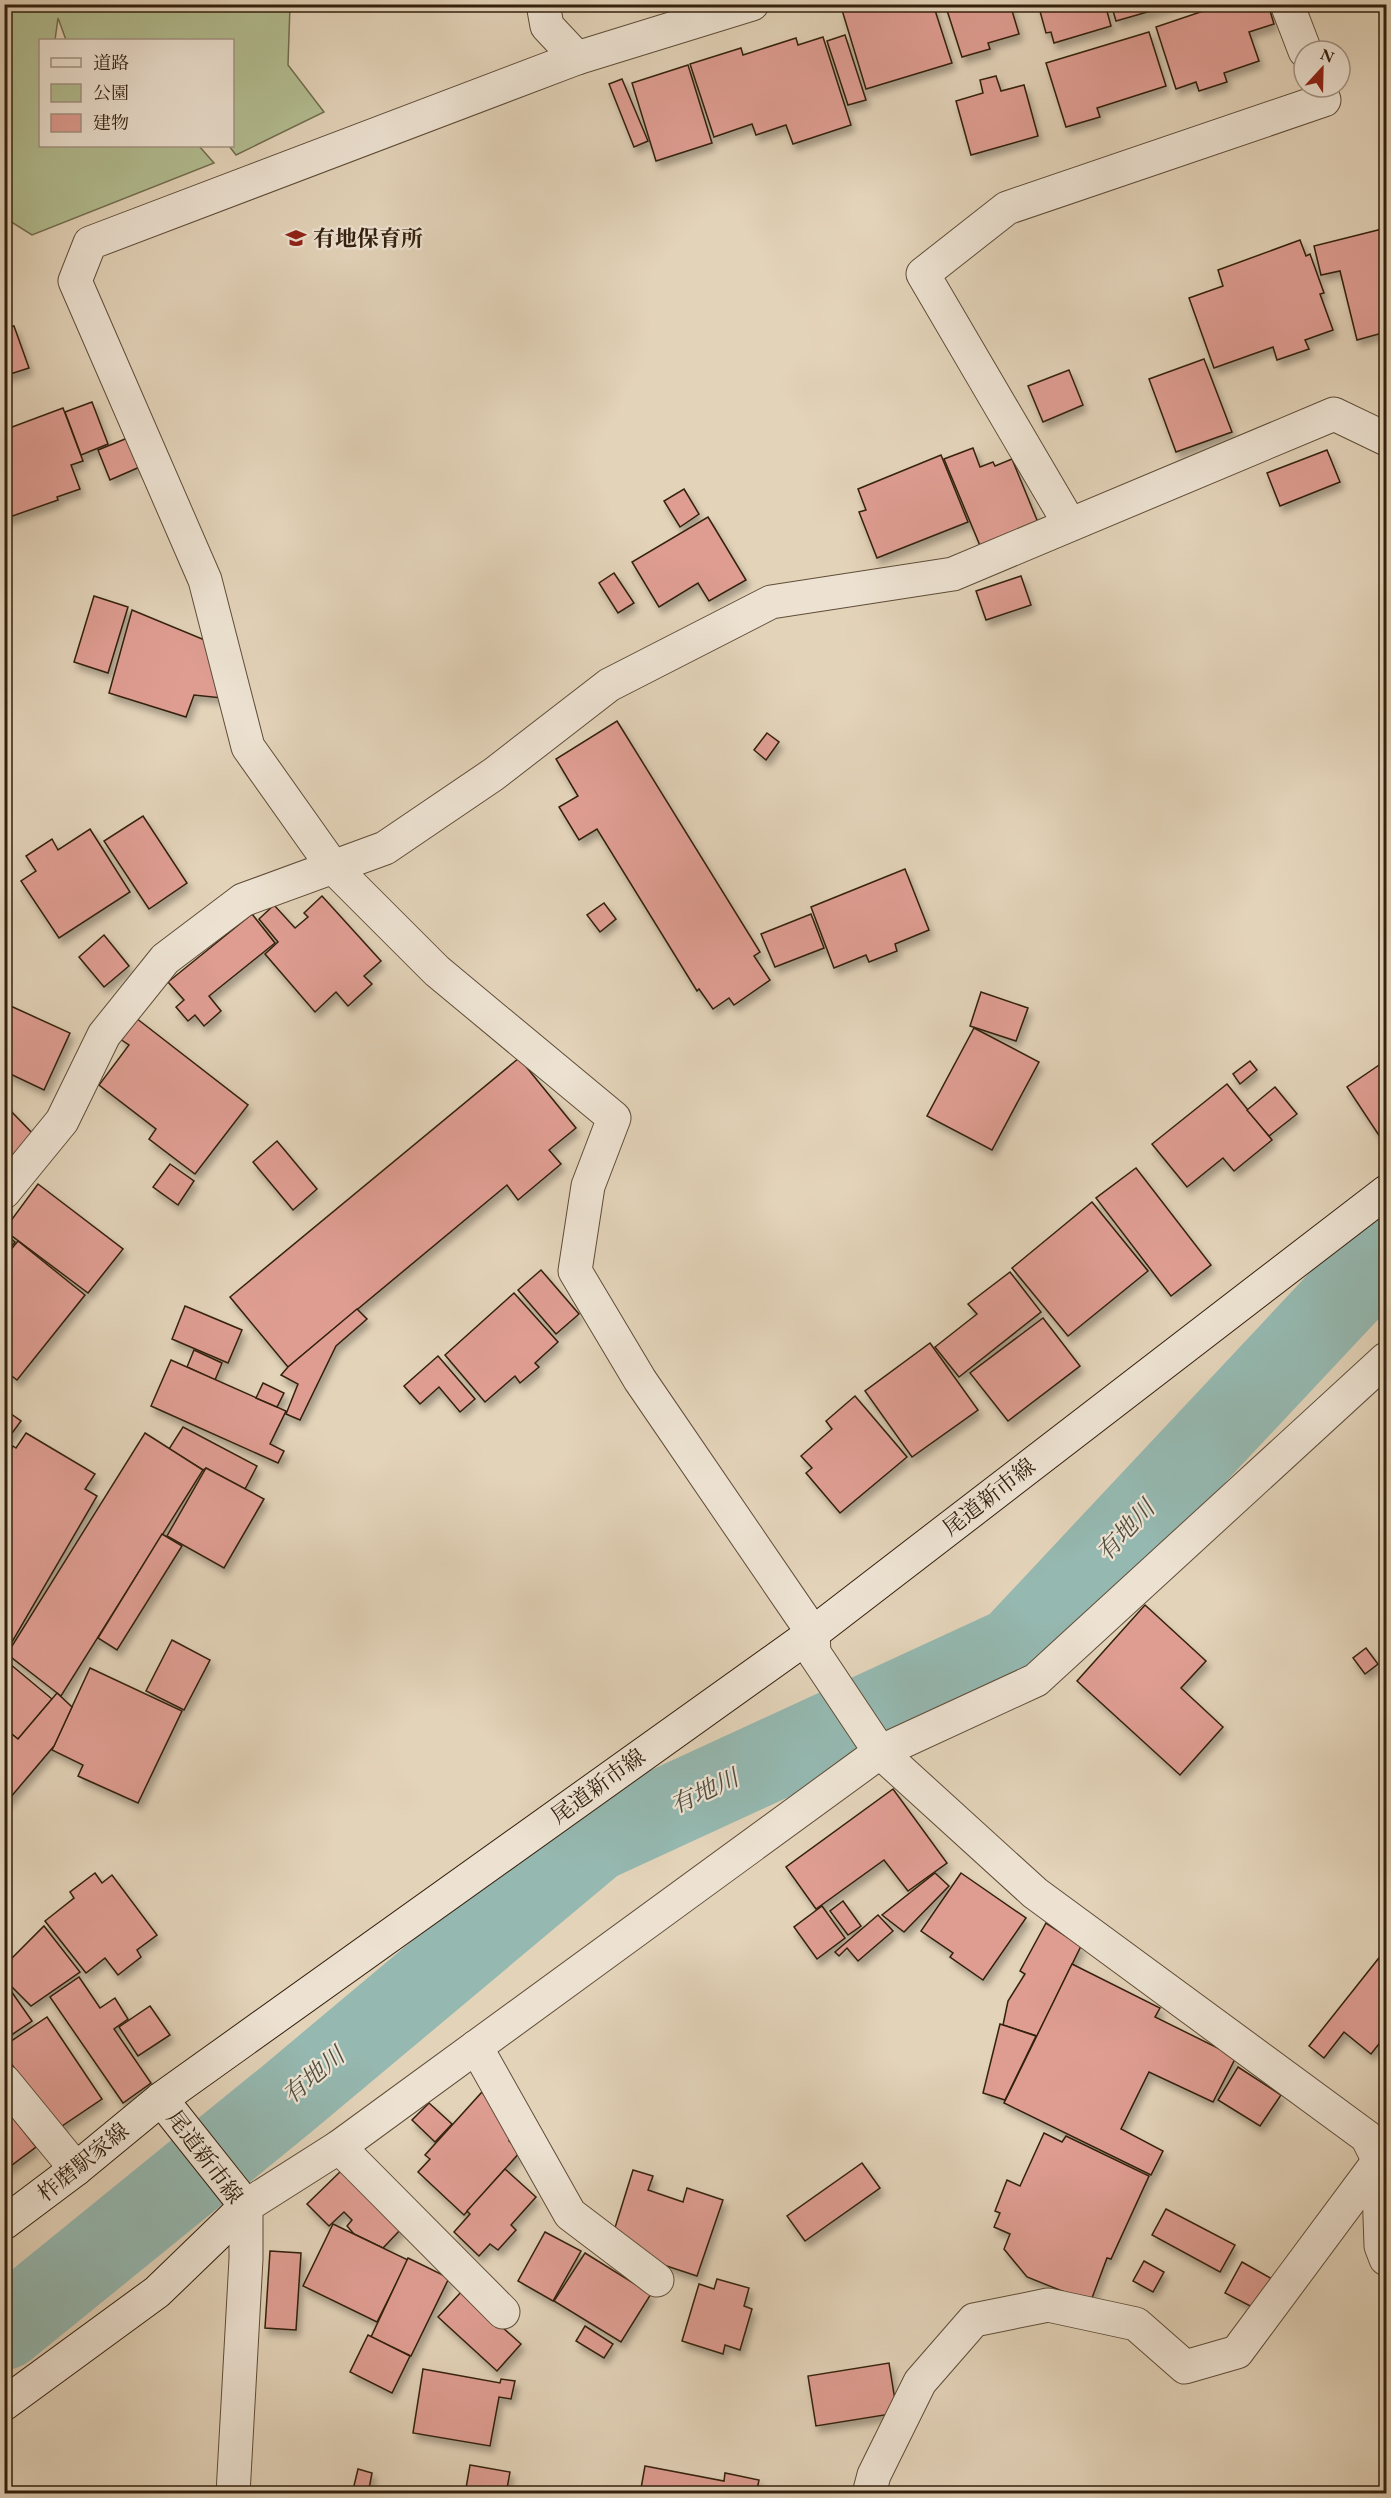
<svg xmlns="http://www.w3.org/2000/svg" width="1391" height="2498" font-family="'EB Garamond','Noto Serif JP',serif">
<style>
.green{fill:#b2bd91;stroke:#726e4f;stroke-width:1.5}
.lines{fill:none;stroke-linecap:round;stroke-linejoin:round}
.river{stroke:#95b8b0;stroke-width:82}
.building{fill:#df9d92;stroke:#33200d;stroke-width:1.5;filter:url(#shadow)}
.minor-casing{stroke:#5f4d38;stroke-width:35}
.secondary-casing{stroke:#33200d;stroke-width:35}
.minor{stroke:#ede2d2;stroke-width:33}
.secondary{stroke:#ede2d2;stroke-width:33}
.labels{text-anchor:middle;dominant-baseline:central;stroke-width:4.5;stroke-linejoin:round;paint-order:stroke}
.poi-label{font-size:22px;font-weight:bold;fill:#33200d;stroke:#ede2d2;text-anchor:start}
.street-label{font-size:22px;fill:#33200d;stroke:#ede2d2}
.water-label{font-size:24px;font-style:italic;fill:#504e3e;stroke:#ede2d2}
</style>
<defs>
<filter id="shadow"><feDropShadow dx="3.5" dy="6" stdDeviation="3" flood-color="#0004"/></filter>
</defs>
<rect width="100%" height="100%" fill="#e3d3b9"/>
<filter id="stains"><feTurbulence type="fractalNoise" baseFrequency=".00333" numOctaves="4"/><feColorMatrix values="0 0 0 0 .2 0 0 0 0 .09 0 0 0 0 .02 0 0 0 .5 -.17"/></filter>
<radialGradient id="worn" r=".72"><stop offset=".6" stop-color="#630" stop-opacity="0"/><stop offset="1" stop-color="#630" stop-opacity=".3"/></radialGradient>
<path class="green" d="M4 5H290L288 65 324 112 236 155 229 146H232V40H66L58 18 55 40H40V146H199L214 163 32 235 5 218Z"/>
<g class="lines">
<path class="river" d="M4 2329 287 2099 595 1841 1014 1648 1386 1251"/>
</g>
<g class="building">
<path d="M861 4H933L952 63 866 89 842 10Z"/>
<path d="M945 4H1010L1019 34 988 43 990 49 962 57Z"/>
<path d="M1038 4H1105L1111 26 1054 43 1051 32 1046 33Z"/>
<path d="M1111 4H1175L1116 21Z"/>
<path d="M1224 4H1268L1274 24 1249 32 1259 61 1224 73 1227 82 1199 91 1196 82 1176 89 1156 27Z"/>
<path d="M1149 32 1166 86 1097 108 1100 117 1066 127 1046 63Z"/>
<path d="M845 35 866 100 848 105 827 41Z"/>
<path d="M823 37 851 125 793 144 786 125 756 135 752 124 714 137 690 64 741 48 743 55 796 38 798 45Z"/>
<path d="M688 65 712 143 656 161 632 83Z"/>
<path d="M996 76 1001 91 1024 85 1038 136 971 155 956 101 983 93 980 80Z"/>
<path d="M622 79 648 141 634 147 609 84Z"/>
<path d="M1386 228V332L1357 340 1340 271 1321 275 1314 246Z"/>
<path d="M1300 240 1306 256 1310 254 1324 293 1320 294 1333 330 1305 340 1309 349 1277 360 1273 347 1214 368 1189 298 1223 286 1218 270Z"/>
<path d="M14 326 29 368 4 376V329Z"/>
<path d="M1204 359 1232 432 1176 452 1149 379Z"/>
<path d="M1069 370 1083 405 1043 422 1028 386Z"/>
<path d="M92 402 108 444 81 455 65 412Z"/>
<path d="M63 408 83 461 71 465 80 489 57 497 58 500 4 519V430Z"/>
<path d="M130 437 142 466 110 480 98 450Z"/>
<path d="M973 448 980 467 993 462 995 466 1012 459 1039 525 981 548 944 459Z"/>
<path d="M1327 450 1340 482 1280 506 1267 473Z"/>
<path d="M941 455 968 522 877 558 859 512 866 510 858 489Z"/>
<path d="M684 489 699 514 680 527 664 501Z"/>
<path d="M708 517 746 580 709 601 698 583 659 607 632 562Z"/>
<path d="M614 573 634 603 618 613 599 583Z"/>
<path d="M1021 576 1031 605 986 620 976 591Z"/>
<path d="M94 596 128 607 108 673 74 662Z"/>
<path d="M132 610 212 643 222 698 194 695 186 717 109 693Z"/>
<path d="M617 721 760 952 754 956 770 980 734 1005 729 998 713 1009 699 989 697 991 597 829 579 840 559 807 578 796 556 759Z"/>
<path d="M767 733 779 742 766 760 754 750Z"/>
<path d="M143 816 187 883 149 909 104 841Z"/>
<path d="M90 829 130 892 59 938 21 881 36 871 26 856 52 839 58 850Z"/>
<path d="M905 869 929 930 895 944 897 951 869 962 866 955 834 968 811 907Z"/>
<path d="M322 896 381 961 364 976 372 984 348 1006 336 992 315 1012 265 954 278 942 259 919 274 905 295 928 308 917 304 913Z"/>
<path d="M604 903 616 919 600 932 587 915Z"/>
<path d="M252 914 275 943 209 996 221 1011 204 1026 195 1015 188 1021 176 1007 184 1000 168 982Z"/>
<path d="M811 914 824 948 775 967 761 934Z"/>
<path d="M104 935 129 966 104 987 79 957Z"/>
<path d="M981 992 1028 1008 1016 1041 970 1026Z"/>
<path d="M4 1003 70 1033 44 1090 4 1071Z"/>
<path d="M136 1018 248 1105 195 1174 149 1139 156 1129 99 1085 129 1045 120 1039Z"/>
<path d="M974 1028 1039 1062 992 1150 927 1116Z"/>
<path d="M519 1058 576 1128 549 1150 561 1164 518 1200 507 1185 288 1367 230 1297Z"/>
<path d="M1250 1061 1257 1070 1240 1084 1233 1074Z"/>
<path d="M1385 1061 1386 1063V1146L1347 1087Z"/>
<path d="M1227 1084 1272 1140 1234 1171 1223 1158 1187 1187 1152 1144Z"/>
<path d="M1275 1087 1297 1114 1269 1136 1247 1110Z"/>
<path d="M7 1107 37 1138 4 1171V1109Z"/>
<path d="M277 1141 317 1189 293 1210 253 1162Z"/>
<path d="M170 1164 194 1181 178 1205 153 1187Z"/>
<path d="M1136 1168 1211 1265 1171 1296 1096 1198Z"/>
<path d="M38 1184 123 1249 88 1293 4 1230Z"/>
<path d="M1092 1202 1148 1271 1068 1336 1012 1268Z"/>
<path d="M4 1233 15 1242 4 1255Z"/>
<path d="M18 1241 85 1295 17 1380 4 1370V1258Z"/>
<path d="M541 1270 579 1314 556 1334 518 1290Z"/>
<path d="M1010 1272 1041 1312 959 1377 935 1347 977 1314 968 1304Z"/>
<path d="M514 1293 558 1342 535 1363 539 1367 520 1383 515 1376 485 1402 445 1355Z"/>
<path d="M185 1306 242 1330 228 1363 172 1339Z"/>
<path d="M357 1309 367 1319 336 1346 300 1420 286 1414 298 1384 281 1375 288 1367Z"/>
<path d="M1043 1318 1080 1366 1008 1421 970 1373Z"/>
<path d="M930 1343 978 1410 912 1457 865 1391Z"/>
<path d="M194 1350 222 1363 215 1380 187 1367Z"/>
<path d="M438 1356 475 1399 460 1412 439 1387 420 1404 404 1386Z"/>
<path d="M171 1360 286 1411 270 1444 284 1451 278 1463 151 1406Z"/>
<path d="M263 1383 284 1393 277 1407 256 1398Z"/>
<path d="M855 1396 907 1457 840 1513 806 1473 812 1468 801 1456 832 1429 826 1421Z"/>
<path d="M4 1409 21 1421 4 1444Z"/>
<path d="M183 1427 257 1466 245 1489 206 1468 203 1470 169 1449Z"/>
<path d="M26 1433 95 1474 85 1489 97 1496 12 1642 4 1637V1461L13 1446 16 1448Z"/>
<path d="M145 1433 203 1470 61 1696 7 1654Z"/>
<path d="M206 1468 264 1499 224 1568 167 1536Z"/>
<path d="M162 1534 182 1546 117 1650 98 1638Z"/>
<path d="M1145 1605 1206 1661 1181 1688 1223 1727 1180 1775 1077 1681Z"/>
<path d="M172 1640 210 1660 184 1710 146 1691Z"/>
<path d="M1366 1648 1378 1664 1365 1674 1353 1658Z"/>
<path d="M4 1659 52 1699 18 1739 4 1728Z"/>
<path d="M90 1668 182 1711 138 1803 78 1776 83 1765 52 1750Z"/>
<path d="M57 1693 72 1707 54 1746 4 1805V1728L18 1739Z"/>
<path d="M893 1789 947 1863 908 1891 884 1860 816 1909 786 1867Z"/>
<path d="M95 1873 102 1883 112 1875 157 1935 137 1950 141 1957 118 1975 105 1958 86 1973 45 1921 74 1898 70 1892Z"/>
<path d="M935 1873 949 1886 904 1932 882 1915Z"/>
<path d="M961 1873 1026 1918 983 1980 950 1957 953 1953 921 1931Z"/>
<path d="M843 1901 861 1926 848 1935 830 1911Z"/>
<path d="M822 1906 845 1938 817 1959 794 1927Z"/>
<path d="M878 1915 893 1931 858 1961 847 1948 839 1956 835 1952Z"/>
<path d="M1046 1923 1081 1946 1037 2036 1003 2025 1008 2001 1025 1974 1020 1971Z"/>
<path d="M44 1926 80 1972 31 2006 4 1979V1966Z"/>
<path d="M1386 1949V2035L1371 2054 1344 2032 1324 2058 1309 2046Z"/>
<path d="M1072 1964 1160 2008 1155 2017 1236 2057 1213 2102 1149 2072 1121 2129 1163 2151 1151 2175 1004 2103Z"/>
<path d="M79 1977 100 2008 115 1998 128 2019 114 2029 151 2083 123 2103 50 1997Z"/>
<path d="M4 1981 32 2021 4 2040Z"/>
<path d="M150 2006 170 2035 138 2056 119 2027Z"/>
<path d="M47 2017 102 2099 56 2130 4 2053V2046Z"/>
<path d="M1000 2024 1036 2036 1005 2100 983 2093Z"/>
<path d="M1238 2067 1281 2095 1260 2126 1218 2100Z"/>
<path d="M482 2092 514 2136 509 2141 521 2151 464 2215 418 2172 430 2159 425 2155Z"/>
<path d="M429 2103 452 2124 435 2142 412 2120Z"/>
<path d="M4 2106 36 2147 4 2171Z"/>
<path d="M1044 2133 1062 2142 1066 2136 1149 2176 1111 2259 1107 2258 1092 2298 1067 2293 1027 2277 1004 2249 1010 2234 994 2227 1000 2213 995 2211 1007 2180 1020 2186Z"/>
<path d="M862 2163 880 2188 805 2241 787 2216Z"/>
<path d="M343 2169 402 2228 383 2248 354 2234 347 2226 352 2220 344 2212 329 2226 307 2204Z"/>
<path d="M505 2169 536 2197 511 2225 516 2230 498 2250 490 2244 479 2256 454 2232 470 2214 467 2211Z"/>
<path d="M633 2170 653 2176 648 2190 683 2202 687 2188 723 2200 697 2276 609 2247Z"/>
<path d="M1166 2209 1235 2245 1220 2272 1152 2235Z"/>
<path d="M333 2224 408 2260 377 2322 303 2286Z"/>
<path d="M545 2232 581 2251 553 2301 518 2281Z"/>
<path d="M270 2251 301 2253 296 2330 265 2328Z"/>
<path d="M585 2253 651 2294 621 2342 554 2301Z"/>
<path d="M408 2258 449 2278 411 2356 371 2337Z"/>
<path d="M1144 2261 1164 2272 1153 2292 1133 2281Z"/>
<path d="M1242 2262 1274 2280 1258 2310 1225 2293Z"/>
<path d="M717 2279 749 2288 744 2306 752 2309 740 2350 725 2345 723 2354 682 2341 699 2284 714 2289Z"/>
<path d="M462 2291 521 2344 497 2371 438 2317Z"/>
<path d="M585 2326 613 2344 604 2358 576 2341Z"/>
<path d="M368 2335 410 2356 392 2393 350 2372Z"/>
<path d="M889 2363 897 2413 816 2426 808 2376Z"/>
<path d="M423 2369 500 2383 501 2379 515 2381 511 2399 499 2397 490 2446 413 2433Z"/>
<path d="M470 2465 510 2472 506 2494H465Z"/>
<path d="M645 2466 724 2481 725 2473 759 2480 757 2490 773 2494H640Z"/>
<path d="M358 2469 372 2473 368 2494H352Z"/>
</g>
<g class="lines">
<g class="minor-casing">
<g id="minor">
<path d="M543 4 547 26 577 58"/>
<path d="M752 4 577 58 90 243 75 281 205 580 248 747 333 867 437 971 614 1118 588 1186 575 1271 640 1380 813 1633 814 1653 880 1752 1035 1893 1367 2137 1378 2159 1381 2246 1386 2259"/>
<path d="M1287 4 1305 51"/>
<path d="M1069 523 923 274 1007 208 1324 100 1319 87"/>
<path d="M4 1192 62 1121 104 1035 165 959 243 900 385 848 494 774 609 685 771 602 953 574 1334 414 1386 439"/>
<path d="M476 2047 570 2214 657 2280"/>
<path d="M4 2081 76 2169"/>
<path d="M339 2147 503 2312"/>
<path d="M233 2494 246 2259V2206L339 2147 880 1752 1036 1680 1386 1359"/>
<path d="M869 2494 874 2475 920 2382 974 2320 1048 2305 1136 2324 1185 2367 1237 2352 1384 2154"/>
</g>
</g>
<g class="secondary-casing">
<g id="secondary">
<path d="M4 2223 76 2169 161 2099 813 1633 1386 1192"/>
<path d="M4 2404 157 2292 246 2206 161 2099"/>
</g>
</g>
<use href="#minor" class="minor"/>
<use href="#secondary" class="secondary"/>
</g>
<defs>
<g id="school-bare" transform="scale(1.62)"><path d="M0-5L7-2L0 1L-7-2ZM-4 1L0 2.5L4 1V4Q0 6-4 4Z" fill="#8f2418" stroke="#ede2d2" stroke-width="2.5" paint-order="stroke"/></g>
</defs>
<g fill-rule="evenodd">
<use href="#school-bare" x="296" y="238"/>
</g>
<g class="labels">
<g class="poi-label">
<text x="313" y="238">有地保育所</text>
</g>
<g class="street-label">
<text transform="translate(989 1497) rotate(-38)">尾道新市線</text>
<text transform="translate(598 1786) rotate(-36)">尾道新市線</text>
<text transform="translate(205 2157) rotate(53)">尾道新市線</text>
<text transform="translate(83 2162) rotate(-39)">柞磨駅家線</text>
</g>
<g class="water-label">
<text transform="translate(1125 1530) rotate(-47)">有地川</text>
<text transform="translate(704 1791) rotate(-25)">有地川</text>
<text transform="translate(313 2075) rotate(-40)">有地川</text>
</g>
</g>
<rect width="1391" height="2498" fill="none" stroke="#e3d3b9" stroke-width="24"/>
<rect x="6" y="6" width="1379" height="2486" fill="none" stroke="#33200d" stroke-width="3"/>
<rect x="12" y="12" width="1367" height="2474" fill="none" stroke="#33200d" stroke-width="1.5"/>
<rect x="39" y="39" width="195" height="108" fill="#ede2d2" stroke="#a39483" stroke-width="1.5"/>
<rect x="51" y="58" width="30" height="9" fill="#ede2d2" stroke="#a39483" stroke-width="1.5"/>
<text x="93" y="69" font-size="18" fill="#33200d">道路</text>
<rect x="51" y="84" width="30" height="18" fill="#b2bd91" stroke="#a39483" stroke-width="1.5"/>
<text x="93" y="99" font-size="18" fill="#33200d">公園</text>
<rect x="51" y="114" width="30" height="18" fill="#df9d92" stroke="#a39483" stroke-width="1.5"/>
<text x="93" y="129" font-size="18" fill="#33200d">建物</text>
<g transform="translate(1322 69) rotate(22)"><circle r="28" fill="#ede2d2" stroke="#a39483" stroke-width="1.5"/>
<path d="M0-4.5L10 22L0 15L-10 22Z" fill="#8f2418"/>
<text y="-9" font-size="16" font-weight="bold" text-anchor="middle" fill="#33200d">N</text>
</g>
<rect width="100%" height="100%" filter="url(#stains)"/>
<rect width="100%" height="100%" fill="url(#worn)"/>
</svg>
